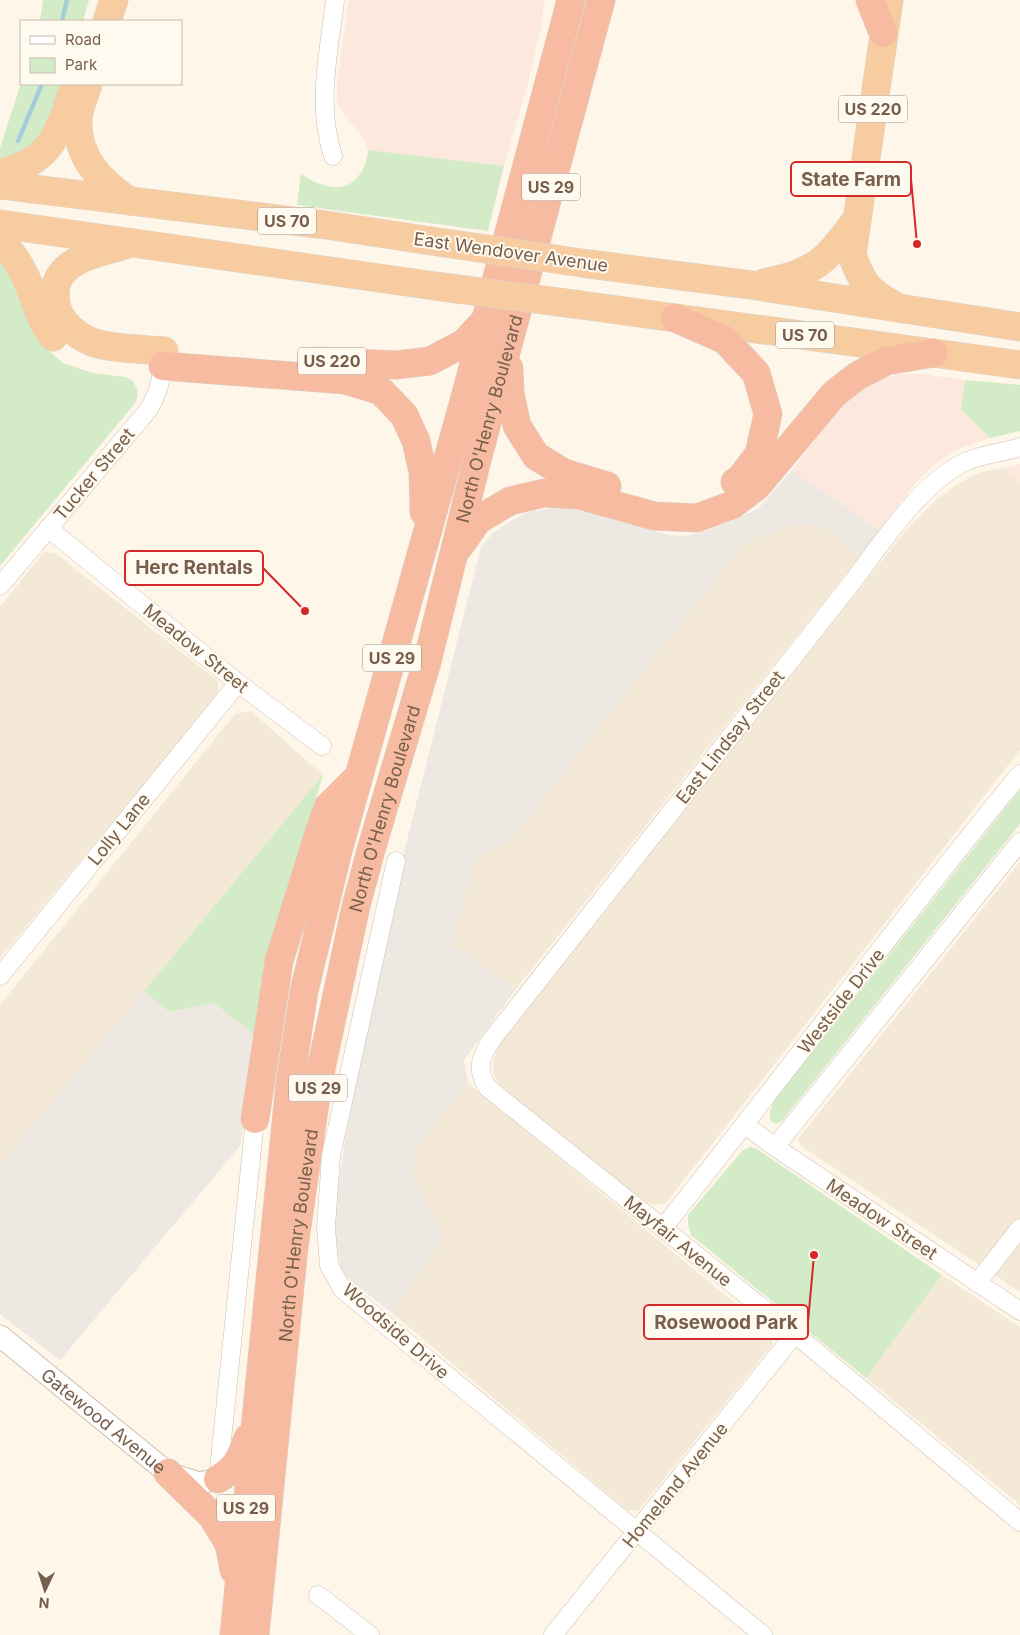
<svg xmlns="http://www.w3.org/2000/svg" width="1020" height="1635" font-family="Inter,sans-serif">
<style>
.residential{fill:#f4e9d7}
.commercial{fill:#fde8dd}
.industrial{fill:#eee8e2}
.green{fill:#d3ebc6}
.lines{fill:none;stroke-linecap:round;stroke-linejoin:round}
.stream{stroke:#a3cdd9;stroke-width:4.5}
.minor-casing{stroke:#cfbeae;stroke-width:19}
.tertiary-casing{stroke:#cfbeae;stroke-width:23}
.trunk-casing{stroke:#dcd5d0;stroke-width:29}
.motorway-casing{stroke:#dcd5d0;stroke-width:29}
.minor{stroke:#fff;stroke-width:18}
.tertiary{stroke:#fff;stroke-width:21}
.trunk{stroke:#f8cca1;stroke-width:28}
.motorway{stroke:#f6bba0;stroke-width:28}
.trunk-bridge-casing{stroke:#dcd5d0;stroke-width:29;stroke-linecap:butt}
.trunk-bridge{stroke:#f8cca1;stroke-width:28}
.labels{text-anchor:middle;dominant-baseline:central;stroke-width:4;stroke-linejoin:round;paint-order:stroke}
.shield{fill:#fffaef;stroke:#a08d7d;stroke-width:1}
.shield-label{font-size:16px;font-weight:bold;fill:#785e4c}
.street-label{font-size:18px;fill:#785e4c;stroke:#fffaef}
.leader{fill:none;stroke:#d62828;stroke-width:2}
.callout-dot{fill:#d62828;stroke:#fffaef;stroke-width:2}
.callout{fill:#fffaef;stroke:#d62828;stroke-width:2}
.callout-label{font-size:19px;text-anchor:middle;font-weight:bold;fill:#785e4c}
</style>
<rect width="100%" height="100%" fill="#fdf6e9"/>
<g class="residential">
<path d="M1002 468 1020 482V750L666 1203 655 1205 644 1202 500 1086 493 1074 494 1059 501 1040 907 529 936 500 958 484 981 472Z"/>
<path d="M791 525H813L829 530 860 556 516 989 451 944 476 859 510 841 744 543Z"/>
<path d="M44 552 55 553 218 681V694L0 958V607Z"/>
<path d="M251 711 323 775 0 1165V1005L235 714Z"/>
<path d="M1020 862V1292L801 1146 798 1139Z"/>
<path d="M468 1083 772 1334V1345L638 1511 627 1510 392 1313 444 1238 412 1175 416 1149Z"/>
<path d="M942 1275 1020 1327V1505L866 1378Z"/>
</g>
<g class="commercial">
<path d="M349 0H544L541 27 528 83 504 166 368 150 363 138 340 109 337 98V82Z"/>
<path d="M914 373 965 380 961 410 990 438 956 450 936 463 914 485 879 530 792 470 842 403 856 390 877 380 895 375Z"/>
<path d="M1020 464V482L1002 468 1016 465Z"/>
</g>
<g class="industrial">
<path d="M792 470 879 530 860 556 829 530 813 525H791L744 543 510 841 476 859 451 944 516 989 464 1060 468 1083 416 1149 412 1175 444 1238 392 1313 351 1281 341 1271 334 1226 337 1193 348 1123 395 888 481 547 493 533 512 520 531 511 554 508H570L669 535 686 536 709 530 734 520 758 509Z"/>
<path d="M144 991 169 1012 214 1003 258 1038 240 1146 60 1360 0 1314V1165Z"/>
</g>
<g class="green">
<path d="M43 0H89L83 21H40Z"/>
<path d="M21 83 65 84 53 126 27 150 9 157 0 158V148Z"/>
<path d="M368 150 504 166 488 231 297 205 301 174C309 179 318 184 327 186 352 193 366 172 368 150Z"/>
<path d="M0 261 16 281 26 316 40 343 63 363 93 373 125 377 133 381 138 391 136 402 0 566Z"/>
<path d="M965 380 1020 385V431L990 438 961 410Z"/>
<path d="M323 775 307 829 258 1038 214 1003 169 1012 144 991Z"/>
<path d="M1020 790V824L781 1122 777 1124 770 1121V1111L775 1099Z"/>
<path d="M751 1147 757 1149 942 1275 866 1378 691 1235 688 1224V1215L742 1151Z"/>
</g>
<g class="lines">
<g class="stream">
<path d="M62 21 67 0"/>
<path d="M18 141 42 84"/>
</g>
<g class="minor-casing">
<g id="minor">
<path d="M333 156C316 104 329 53 335 0"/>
<path d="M1020 447C1002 453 982 454 965 462 921 482 879 547 850 585L493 1038C481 1055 475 1070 488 1088L795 1334 1020 1522"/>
<path d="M48 528 238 683 322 746"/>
<path d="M0 586 149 409C159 392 162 376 164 357"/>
<path d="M396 861 331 1156 326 1227 329 1265 342 1289 763 1635"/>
<path d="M0 976 238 683"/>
<path d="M745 1125 775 1147 1020 1311"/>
<path d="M775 1147 1020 842"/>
<path d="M663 1228C783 1077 898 922 1020 774"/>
<path d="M977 1283 1020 1228"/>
<path d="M218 1479 255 1119"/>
<path d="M318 1595 370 1635"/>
<path d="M553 1635 795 1334"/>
</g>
</g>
<g class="tertiary-casing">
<g id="tertiary">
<path id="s1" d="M0 1336 168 1473 199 1483 218 1479"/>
</g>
</g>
<g class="trunk-casing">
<g id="trunk">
<path d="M889 0 852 255C863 285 868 291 895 306"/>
<path d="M107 21 114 0"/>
<path d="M88 84C85 95 78 109 78 121 77 158 100 181 129 201"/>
<path d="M0 173C47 164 59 136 71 95"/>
<path d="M0 185 326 225 445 243"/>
<path d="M0 224 435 286"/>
<path d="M0 241C10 250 19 263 25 276 35 297 39 319 53 337"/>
<path d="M125 245C91 255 45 262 57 308 61 323 77 336 92 342 110 349 144 349 164 351"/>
<path d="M589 264 751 285 1020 327"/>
<path d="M764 283C814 273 826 262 855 221"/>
<path d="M581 305 1020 365"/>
</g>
</g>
<g class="motorway-casing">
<g id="motorway">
<path d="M870 0 883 33"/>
<path d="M675 318 725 340 756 373 768 414 759 454 740 479 735 482"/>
<path d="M317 361 396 365 430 361 464 343 486 320"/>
<path d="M163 366 345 380 381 391 404 415 416 441 423 472 424 512"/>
<path d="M509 368 510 393 517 426 536 456 564 473 607 486"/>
<path d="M459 547 478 520 510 501 544 493 579 495 654 516 697 518 732 505 757 486 834 394 857 376 886 361 934 353"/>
<path d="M255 1119 279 961 318 836 328 807 357 778"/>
<path d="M168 1473 212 1516 229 1544 234 1570"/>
<path d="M218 1479C237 1468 240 1458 248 1438"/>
<path d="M234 1635 290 1083 304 991 338 851 464 401 571 0"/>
<path id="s2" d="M255 1635 294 1247 318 1083 356 906 371 850 427 662 477 460 601 0"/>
</g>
</g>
<use href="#minor" class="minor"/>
<use href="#tertiary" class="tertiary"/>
<use href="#trunk" class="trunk"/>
<use href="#motorway" class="motorway"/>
<g class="trunk-bridge-casing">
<g id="trunk-bridge">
<path d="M445 243 589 264"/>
<path d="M435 286 581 305"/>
</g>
</g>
<use href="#trunk-bridge" class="trunk-bridge"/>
</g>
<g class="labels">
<g class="shield">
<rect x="839" y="95.5" width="68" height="27" rx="4"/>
<rect x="522" y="173.5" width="58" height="27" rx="4"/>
<rect x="258" y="207.5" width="58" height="27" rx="4"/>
<rect x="776" y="321.5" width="58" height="27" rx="4"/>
<rect x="298" y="347.5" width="68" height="27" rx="4"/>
<rect x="363" y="644.5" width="58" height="27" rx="4"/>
<rect x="289" y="1074.5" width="58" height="27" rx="4"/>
<rect x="217" y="1494.5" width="58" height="27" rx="4"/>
</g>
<g class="shield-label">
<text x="873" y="109">US 220</text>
<text x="551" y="187">US 29</text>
<text x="287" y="221">US 70</text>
<text x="805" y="335">US 70</text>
<text x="332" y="361">US 220</text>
<text x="392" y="658">US 29</text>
<text x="318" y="1088">US 29</text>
<text x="246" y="1508">US 29</text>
</g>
<g class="street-label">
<text transform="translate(511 252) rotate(8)">East Wendover Avenue</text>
<text stroke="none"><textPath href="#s2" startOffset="1242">North O'Henry Boulevard</textPath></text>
<text transform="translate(94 474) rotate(-50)">Tucker Street</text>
<text transform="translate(196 648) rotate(39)">Meadow Street</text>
<text transform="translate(730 737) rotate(-52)">East Lindsay Street</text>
<text stroke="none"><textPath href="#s2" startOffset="838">North O'Henry Boulevard</textPath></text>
<text transform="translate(119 829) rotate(-51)">Lolly Lane</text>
<text transform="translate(841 1001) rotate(-52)">Westside Drive</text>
<text transform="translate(882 1219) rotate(34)">Meadow Street</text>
<text stroke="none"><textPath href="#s2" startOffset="402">North O'Henry Boulevard</textPath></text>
<text transform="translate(678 1241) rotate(39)">Mayfair Avenue</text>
<text transform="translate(396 1331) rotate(41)">Woodside Drive</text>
<text stroke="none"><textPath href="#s1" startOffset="134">Gatewood Avenue</textPath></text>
<text transform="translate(675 1485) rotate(-51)">Homeland Avenue</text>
</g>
</g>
<path class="leader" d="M917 244L911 179M305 611L263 568M814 1255L808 1322"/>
<g class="callout-dot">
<circle cx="917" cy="244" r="5"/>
<circle cx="305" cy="611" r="5"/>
<circle cx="814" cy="1255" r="5"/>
</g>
<g class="callout">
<rect x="791" y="162" width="120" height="34" rx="5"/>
<rect x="125" y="551" width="138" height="34" rx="5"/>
<rect x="644" y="1305" width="164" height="34" rx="5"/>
</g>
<g class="callout-label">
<text x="851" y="186">State Farm</text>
<text x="194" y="574">Herc Rentals</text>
<text x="726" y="1329">Rosewood Park</text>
</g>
<rect x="20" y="20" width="162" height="65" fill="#fffaef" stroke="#c9bcae"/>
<rect x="30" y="36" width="25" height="8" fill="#ffffff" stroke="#c9bcae"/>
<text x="65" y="45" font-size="15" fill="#785e4c">Road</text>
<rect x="30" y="58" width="25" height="15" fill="#d3ebc6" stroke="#c9bcae"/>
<text x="65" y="70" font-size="15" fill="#785e4c">Park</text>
<g transform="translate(45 1590) rotate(184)" stroke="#fffaef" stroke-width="4" paint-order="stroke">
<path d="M0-4L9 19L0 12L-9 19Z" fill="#785e4c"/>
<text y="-8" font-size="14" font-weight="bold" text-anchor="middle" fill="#785e4c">N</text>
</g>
</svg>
